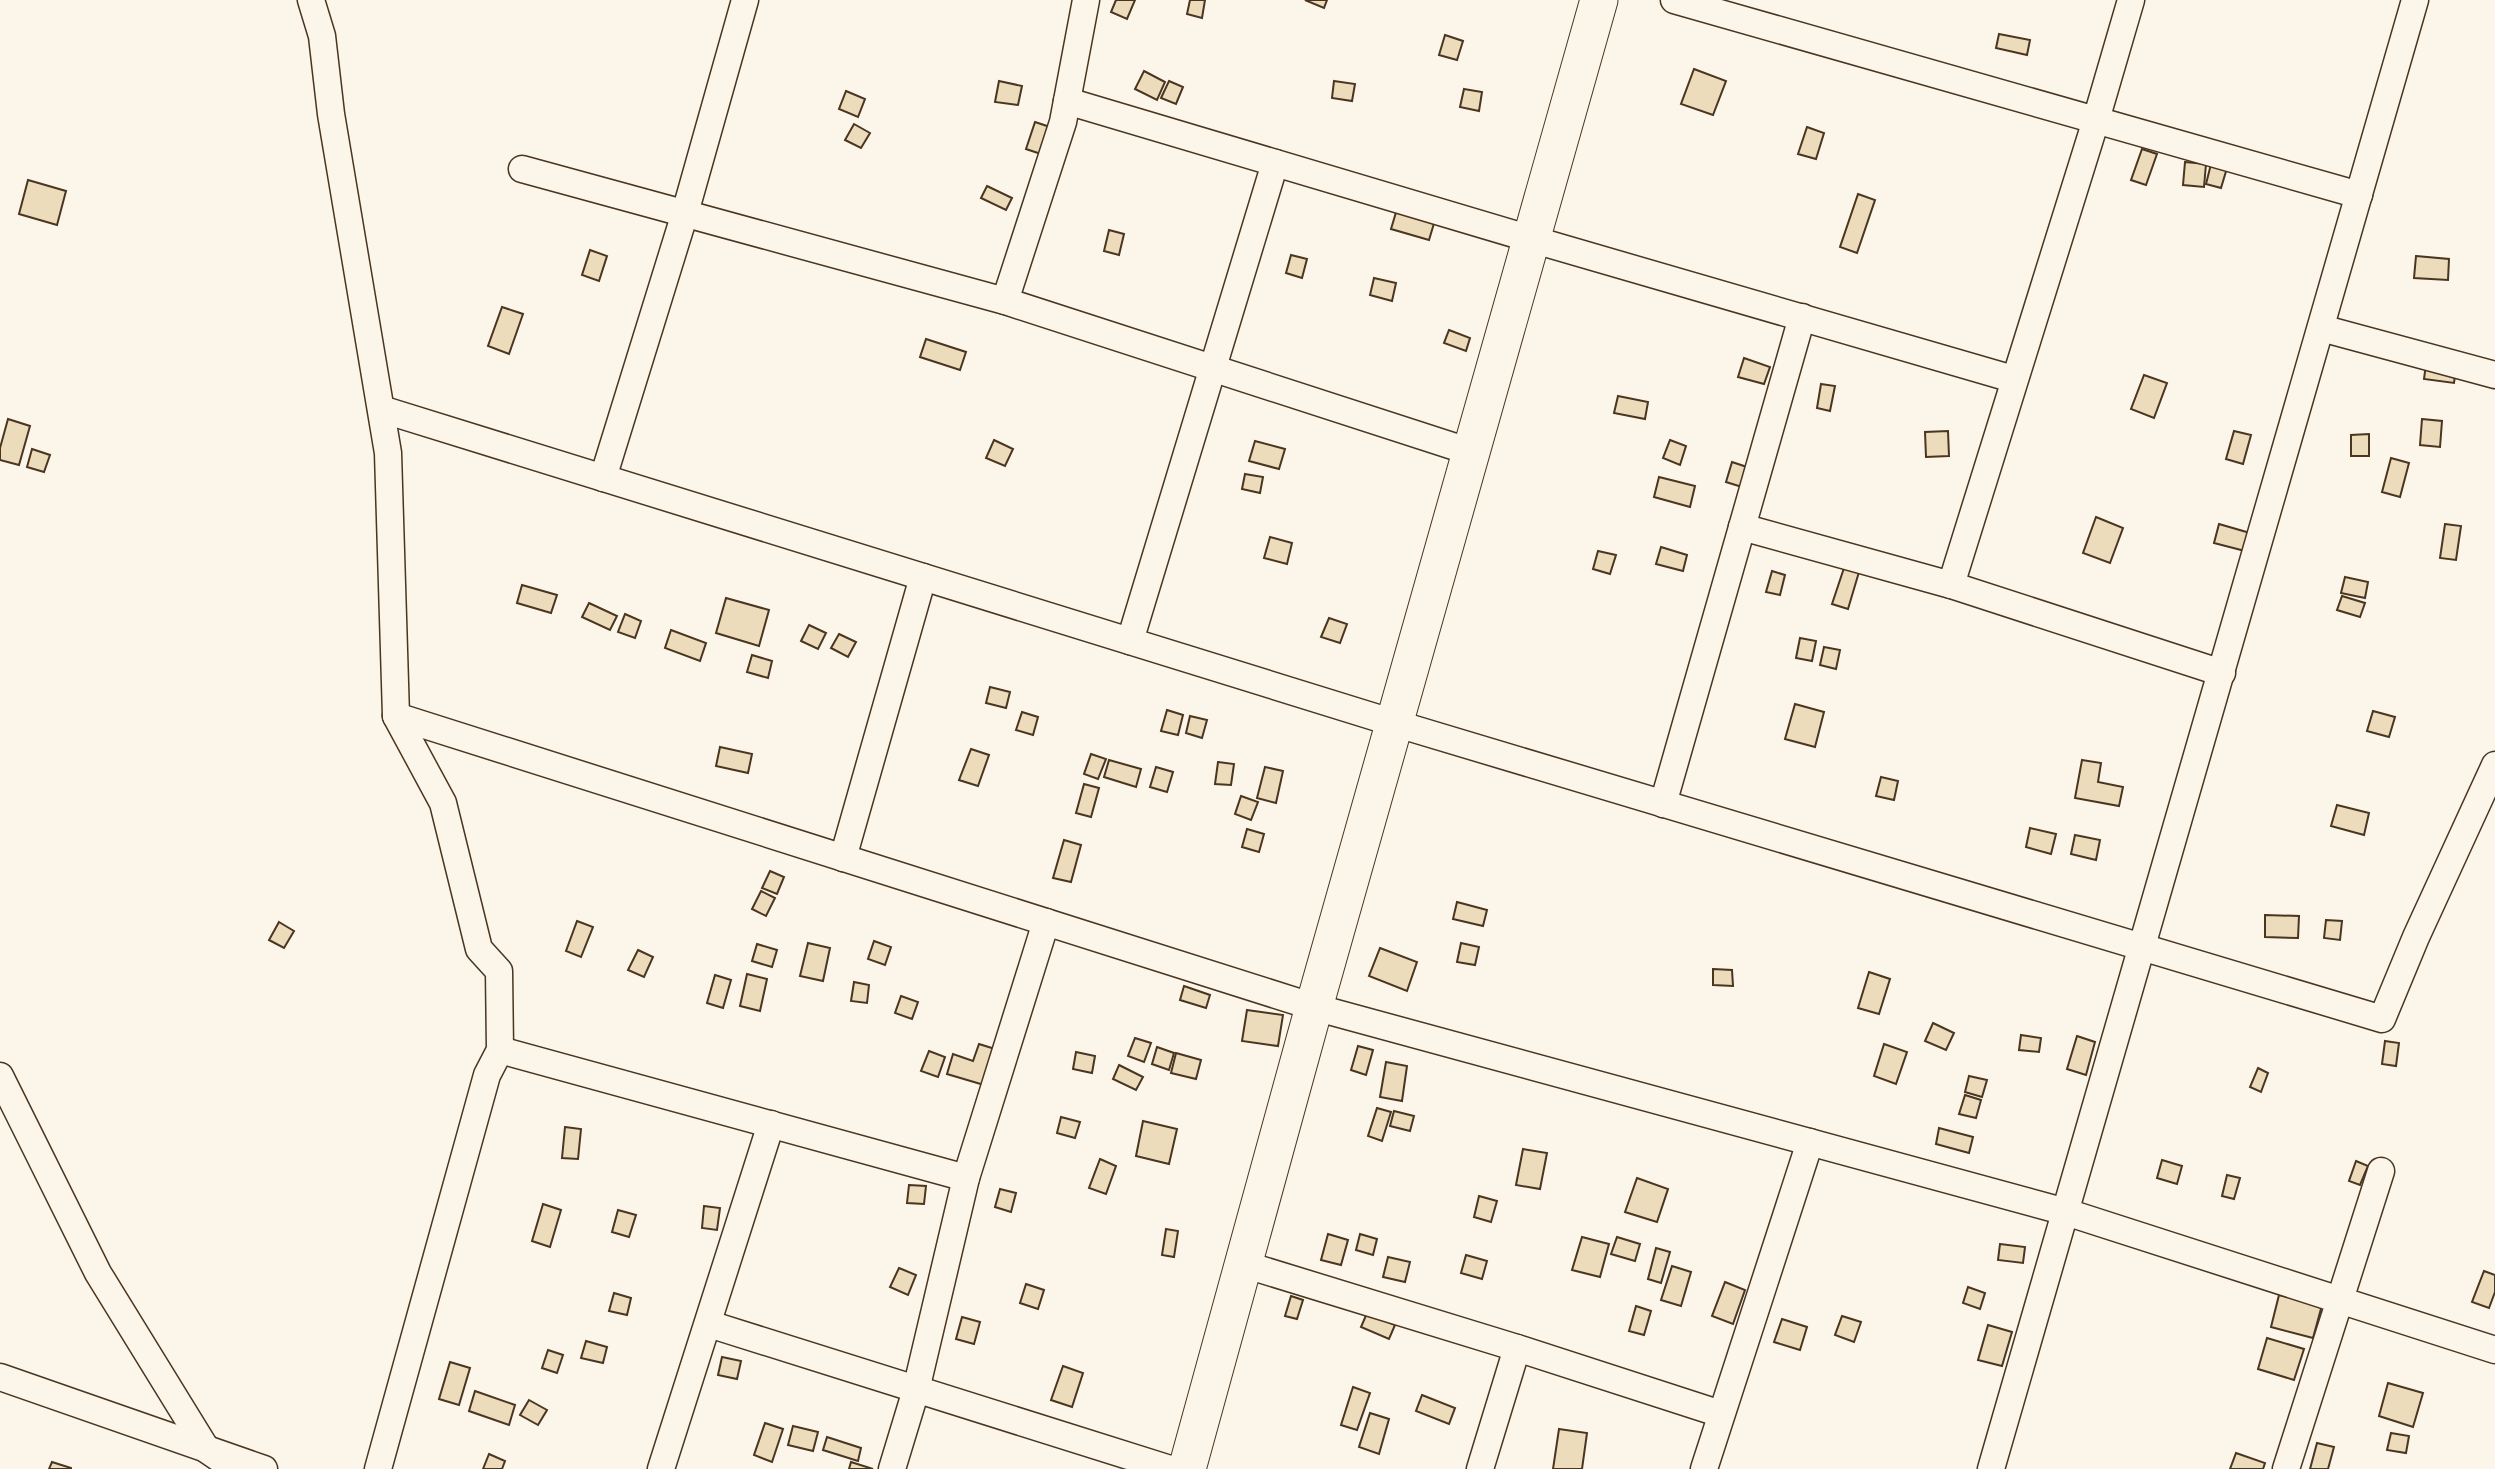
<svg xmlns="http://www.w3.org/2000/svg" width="2495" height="1469" font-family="Signika,sans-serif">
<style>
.building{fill:#ecdcbc;stroke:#4a3520;stroke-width:2}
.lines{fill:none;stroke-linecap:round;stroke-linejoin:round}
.street-casing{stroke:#4a3520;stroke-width:29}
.secondary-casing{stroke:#4a3520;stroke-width:39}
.street{stroke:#fbf6e9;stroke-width:26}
.secondary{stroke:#fbf6e9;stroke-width:37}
</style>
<rect width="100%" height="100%" fill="#fbf6e9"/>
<g class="building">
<path d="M1116 0H1135L1127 19 1111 12Z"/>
<path d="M1190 0H1205L1202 18 1187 14Z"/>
<path d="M1305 0H1327L1324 8Z"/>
<path d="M1999 34 2030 40 2027 55 1996 48Z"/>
<path d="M1445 35 1463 41 1457 60 1439 55Z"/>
<path d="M1694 69 1726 81 1713 115 1681 104Z"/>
<path d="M1144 71 1165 82 1157 100 1135 89Z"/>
<path d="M999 81 1022 86 1018 105 995 102Z"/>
<path d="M1169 81 1183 87 1176 104 1161 98Z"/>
<path d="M1334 81 1355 84 1352 101 1332 98Z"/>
<path d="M1464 89 1482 92 1479 111 1460 107Z"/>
<path d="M846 91 865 99 858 117 839 109Z"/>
<path d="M1035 122 1050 127 1041 154 1026 149Z"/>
<path d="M854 124 870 133 861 148 845 140Z"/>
<path d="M1807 127 1824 133 1816 159 1798 154Z"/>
<path d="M2142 149 2157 154 2146 185 2131 180Z"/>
<path d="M2185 162 2206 164 2204 187 2183 185Z"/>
<path d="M2211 164 2227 168 2221 188 2206 184Z"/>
<path d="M28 180 66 191 57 225 19 214Z"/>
<path d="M987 186 1012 198 1006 210 981 198Z"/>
<path d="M1858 194 1875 200 1857 253 1840 247Z"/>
<path d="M1397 209 1435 220 1429 240 1391 229Z"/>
<path d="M1109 230 1124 234 1119 255 1104 251Z"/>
<path d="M590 250 607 256 599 281 582 275Z"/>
<path d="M1291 255 1307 259 1302 278 1286 273Z"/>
<path d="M2416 256 2449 259 2448 280 2414 278Z"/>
<path d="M1374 278 1396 283 1392 301 1370 295Z"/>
<path d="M502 307 523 314 509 354 488 346Z"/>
<path d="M1449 330 1470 338 1466 351 1444 343Z"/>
<path d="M926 339 966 352 960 370 920 357Z"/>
<path d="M1744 358 1770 367 1764 384 1738 377Z"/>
<path d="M2426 364 2456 368 2454 383 2424 379Z"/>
<path d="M2144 375 2167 383 2154 418 2131 409Z"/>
<path d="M1821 384 1835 386 1830 411 1817 408Z"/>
<path d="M1618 396 1648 402 1645 419 1614 413Z"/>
<path d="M8 419 30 426 19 465 0 460V448Z"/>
<path d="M2422 419 2442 421 2440 447 2420 445Z"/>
<path d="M1948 431 1949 456 1926 457 1925 432Z"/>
<path d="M2234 431 2251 435 2243 464 2226 459Z"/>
<path d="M2369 434V456H2351V435Z"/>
<path d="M994 440 1013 449 1005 466 986 458Z"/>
<path d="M1670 440 1686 446 1680 465 1663 458Z"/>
<path d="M1255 441 1285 449 1279 469 1249 461Z"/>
<path d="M32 449 50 455 44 472 27 467Z"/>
<path d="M2391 458 2409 463 2400 497 2382 492Z"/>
<path d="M1732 462 1747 467 1742 487 1726 482Z"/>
<path d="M1245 474 1263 477 1260 493 1242 489Z"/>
<path d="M1659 477 1695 486 1690 507 1654 497Z"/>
<path d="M2096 517 2123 528 2110 563 2083 553Z"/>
<path d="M2219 524 2250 533 2245 551 2214 543Z"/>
<path d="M2445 524 2461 526 2456 560 2440 558Z"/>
<path d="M1270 537 1292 543 1287 564 1264 558Z"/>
<path d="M1661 547 1687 555 1683 571 1656 564Z"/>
<path d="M1598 551 1616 555 1610 574 1593 569Z"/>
<path d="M1844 568 1859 572 1848 609 1832 604Z"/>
<path d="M1772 571 1785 575 1780 595 1766 592Z"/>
<path d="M2345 577 2368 582 2365 598 2341 593Z"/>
<path d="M522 585 557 595 551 613 517 603Z"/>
<path d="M2342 596 2365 603 2360 617 2337 610Z"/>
<path d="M726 598 769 610 759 646 716 633Z"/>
<path d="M589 603 617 616 610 630 582 617Z"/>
<path d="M625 614 641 621 635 638 618 632Z"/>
<path d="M1329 618 1347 624 1340 643 1321 637Z"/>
<path d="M809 625 826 633 818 649 801 641Z"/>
<path d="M671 630 706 643 700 661 665 648Z"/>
<path d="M839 634 856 642 848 657 831 648Z"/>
<path d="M1800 638 1816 641 1812 661 1796 658Z"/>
<path d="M1824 647 1840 650 1836 669 1820 665Z"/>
<path d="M752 655 772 661 768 678 747 672Z"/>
<path d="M990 687 1010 692 1006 708 986 703Z"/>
<path d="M1795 704 1824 712 1815 747 1785 739Z"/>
<path d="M1167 710 1183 715 1178 735 1161 731Z"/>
<path d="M2373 711 2395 717 2389 737 2367 731Z"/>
<path d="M1022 712 1038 717 1033 735 1016 730Z"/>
<path d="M1190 716 1207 720 1202 738 1186 733Z"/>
<path d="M720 747 752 754 748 773 716 766Z"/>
<path d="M971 749 989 755 978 786 959 780Z"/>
<path d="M1091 754 1106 759 1098 779 1084 774Z"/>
<path d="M1109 760 1141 769 1136 787 1104 777Z"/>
<path d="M2082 760 2101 763 2098 782 2123 787 2119 806 2075 798Z"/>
<path d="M1218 762 1234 764 1231 785 1215 784Z"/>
<path d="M1156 767 1173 772 1167 792 1150 787Z"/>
<path d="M1265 767 1283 771 1276 803 1257 798Z"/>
<path d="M1881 777 1898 781 1894 800 1876 796Z"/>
<path d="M1084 784 1099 788 1091 817 1076 813Z"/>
<path d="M1241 796 1258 802 1251 820 1235 814Z"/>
<path d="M2337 805 2369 813 2364 835 2331 826Z"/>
<path d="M2030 828 2056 834 2051 854 2026 847Z"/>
<path d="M1247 829 1264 834 1259 852 1242 847Z"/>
<path d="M2075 835 2100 840 2096 860 2071 854Z"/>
<path d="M1064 840 1081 845 1071 882 1053 878Z"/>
<path d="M770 871 784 877 777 894 762 888Z"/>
<path d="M761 891 775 898 766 916 752 909Z"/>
<path d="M1457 902 1487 910 1483 926 1453 919Z"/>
<path d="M2265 915 2299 916 2298 938 2265 937Z"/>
<path d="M2326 920 2342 921 2340 940 2324 938Z"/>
<path d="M577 921 593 927 581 957 566 951Z"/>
<path d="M279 922 294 931 284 948 269 940Z"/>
<path d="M874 941 891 947 885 965 868 959Z"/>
<path d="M808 943 830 948 823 981 800 976Z"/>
<path d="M1461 943 1479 947 1475 965 1457 962Z"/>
<path d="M757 944 777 950 772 967 752 961Z"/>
<path d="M1380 948 1417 962 1407 991 1369 976Z"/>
<path d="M638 950 653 957 644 977 628 970Z"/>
<path d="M1713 969 1732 970 1733 986 1713 985Z"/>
<path d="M1869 972 1890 979 1879 1014 1858 1008Z"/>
<path d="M747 974 767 979 760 1011 740 1006Z"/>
<path d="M715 975 731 980 723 1008 707 1003Z"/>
<path d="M854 982 869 985 867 1003 851 1001Z"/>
<path d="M1184 986 1210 995 1206 1008 1180 1000Z"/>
<path d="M901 996 918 1002 912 1019 895 1013Z"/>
<path d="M1247 1010 1283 1015 1278 1046 1242 1041Z"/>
<path d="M1933 1023 1954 1033 1946 1050 1925 1041Z"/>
<path d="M2021 1035 2041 1038 2039 1052 2019 1050Z"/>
<path d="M2077 1036 2095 1042 2086 1075 2067 1069Z"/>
<path d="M1135 1038 1151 1043 1144 1062 1128 1056Z"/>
<path d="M2385 1041 2399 1043 2396 1066 2382 1064Z"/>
<path d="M979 1044 995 1049 984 1085 947 1074 953 1054 973 1061Z"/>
<path d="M1884 1044 1907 1052 1896 1084 1874 1076Z"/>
<path d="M1358 1046 1373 1050 1366 1075 1351 1070Z"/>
<path d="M1157 1047 1174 1053 1169 1070 1152 1064Z"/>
<path d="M929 1051 945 1057 938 1077 921 1071Z"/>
<path d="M1076 1052 1095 1056 1092 1073 1073 1069Z"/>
<path d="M1176 1053 1201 1060 1196 1079 1171 1073Z"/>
<path d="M1386 1062 1407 1066 1402 1101 1380 1097Z"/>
<path d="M1119 1065 1143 1077 1136 1090 1113 1079Z"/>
<path d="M2258 1068 2268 1073 2261 1092 2250 1087Z"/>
<path d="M1969 1076 1987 1080 1982 1097 1965 1092Z"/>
<path d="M1965 1095 1981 1100 1976 1118 1959 1114Z"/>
<path d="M1377 1108 1391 1112 1382 1141 1368 1136Z"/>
<path d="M1394 1111 1414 1116 1410 1131 1390 1126Z"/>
<path d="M1061 1117 1080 1122 1075 1138 1057 1133Z"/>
<path d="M1143 1121 1177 1129 1169 1164 1136 1156Z"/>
<path d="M565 1127 581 1129 578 1159 562 1158Z"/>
<path d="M1939 1128 1973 1137 1969 1153 1936 1144Z"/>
<path d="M1523 1149 1547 1153 1540 1189 1516 1185Z"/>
<path d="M1100 1159 1116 1166 1106 1194 1089 1188Z"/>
<path d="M2162 1160 2182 1166 2177 1184 2157 1178Z"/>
<path d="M2356 1161 2368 1166 2360 1185 2349 1181Z"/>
<path d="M2227 1175 2240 1178 2234 1199 2222 1196Z"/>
<path d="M1637 1178 1668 1189 1657 1222 1625 1212Z"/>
<path d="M909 1185 926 1186 924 1204 907 1203Z"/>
<path d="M1000 1189 1016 1193 1011 1212 995 1207Z"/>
<path d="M1479 1196 1497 1201 1491 1222 1474 1217Z"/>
<path d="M543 1204 561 1210 550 1247 532 1241Z"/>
<path d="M704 1206 720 1208 717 1230 702 1228Z"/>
<path d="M618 1210 636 1215 629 1237 612 1232Z"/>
<path d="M1166 1229 1178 1231 1174 1257 1162 1255Z"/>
<path d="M1328 1234 1348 1240 1341 1265 1321 1260Z"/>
<path d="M1360 1234 1377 1239 1373 1255 1356 1250Z"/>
<path d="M1582 1237 1609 1244 1600 1277 1572 1270Z"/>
<path d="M1617 1237 1640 1244 1635 1261 1611 1254Z"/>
<path d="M2000 1244 2025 1247 2023 1263 1998 1260Z"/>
<path d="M1656 1248 1670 1252 1661 1283 1648 1279Z"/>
<path d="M1466 1255 1487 1261 1482 1279 1461 1273Z"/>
<path d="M1388 1257 1410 1262 1405 1282 1383 1277Z"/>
<path d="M1672 1266 1691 1272 1681 1306 1661 1300Z"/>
<path d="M899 1268 916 1275 908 1295 890 1287Z"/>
<path d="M2484 1271 2495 1275V1292L2489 1308 2472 1302Z"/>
<path d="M1725 1282 1745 1290 1733 1324 1712 1316Z"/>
<path d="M1026 1284 1044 1290 1038 1309 1020 1303Z"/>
<path d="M1968 1287 1985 1293 1980 1309 1963 1303Z"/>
<path d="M614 1293 631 1298 627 1315 609 1311Z"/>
<path d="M2279 1295 2322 1305 2313 1338 2271 1327Z"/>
<path d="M1291 1296 1303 1300 1297 1319 1285 1316Z"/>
<path d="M1636 1306 1651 1311 1644 1335 1629 1331Z"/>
<path d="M1367 1313 1395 1325 1389 1339 1361 1327Z"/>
<path d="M1842 1316 1861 1322 1854 1342 1835 1335Z"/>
<path d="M962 1317 980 1322 974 1344 956 1339Z"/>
<path d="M1782 1319 1807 1327 1800 1350 1774 1342Z"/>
<path d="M1988 1325 2012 1332 2002 1366 1978 1360Z"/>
<path d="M2267 1338 2304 1349 2294 1380 2258 1369Z"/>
<path d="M586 1341 607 1347 603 1363 581 1358Z"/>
<path d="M548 1350 563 1355 557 1373 542 1368Z"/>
<path d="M722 1357 741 1361 737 1379 718 1375Z"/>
<path d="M450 1362 470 1368 459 1405 439 1399Z"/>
<path d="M1063 1366 1083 1373 1072 1407 1051 1400Z"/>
<path d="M2388 1383 2423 1393 2413 1427 2379 1416Z"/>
<path d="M1353 1387 1370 1393 1357 1430 1341 1425Z"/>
<path d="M475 1391 515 1405 509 1425 469 1411Z"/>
<path d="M1422 1395 1455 1408 1449 1424 1416 1411Z"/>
<path d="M529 1400 547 1410 538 1425 520 1415Z"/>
<path d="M1370 1413 1389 1419 1379 1454 1359 1447Z"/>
<path d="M765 1423 783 1429 772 1462 754 1455Z"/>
<path d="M793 1426 818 1432 813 1451 788 1445Z"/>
<path d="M1559 1429 1587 1433 1582 1469H1553Z"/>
<path d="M2391 1433 2409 1436 2406 1453 2387 1450Z"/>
<path d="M827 1437 861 1448 858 1461 823 1450Z"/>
<path d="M2317 1443 2334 1447 2328 1469H2310Z"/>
<path d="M2236 1453 2265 1463 2263 1469H2230Z"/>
<path d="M489 1454 505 1461 502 1469H483Z"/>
<path d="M52 1462 71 1468V1469H49Z"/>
<path d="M851 1462 873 1469H849Z"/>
</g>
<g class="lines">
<g class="street-casing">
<g id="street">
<path d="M311 0 322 36 331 114 388 453 396 716 443 803 479 949 499 971 500 1050 487 1075 378 1469"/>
<path d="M1674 0 2359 195"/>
<path d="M1067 101 1531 239 2013 379"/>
<path d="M522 169 1005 301 1471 452"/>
<path d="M1005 301 1063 122 1086 0"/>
<path d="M2321 328 2495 375"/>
<path d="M381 409 1394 723 2382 1019 2416 937 2495 765"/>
<path d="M603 478 685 213 745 0"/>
<path d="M1742 527 1951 585 2222 673"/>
<path d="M1951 585 2096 120 2131 0"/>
<path d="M1130 641 1275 163"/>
<path d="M396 716 1314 1007 2066 1212 2495 1350"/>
<path d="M1663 804 1802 317"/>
<path d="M843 858 923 577"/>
<path d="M500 1050 966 1178"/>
<path d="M0 1076 98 1273 207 1450 235 1469"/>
<path d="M1243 1264 1517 1348 1721 1414"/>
<path d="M709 1324 1170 1469"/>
<path d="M0 1377 264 1469"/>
<path d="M661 1469 771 1124"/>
<path d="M892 1469 916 1390 966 1178 1046 922"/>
<path d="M1480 1469 1517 1348"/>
<path d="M1704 1469 1810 1142"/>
<path d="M1991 1469 2415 0"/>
<path d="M2286 1469 2381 1171"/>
</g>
</g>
<g class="secondary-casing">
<path id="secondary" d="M1187 1469 1314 1007 1599 0"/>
</g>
<use href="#street" class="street"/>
<use href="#secondary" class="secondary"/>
</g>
</svg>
